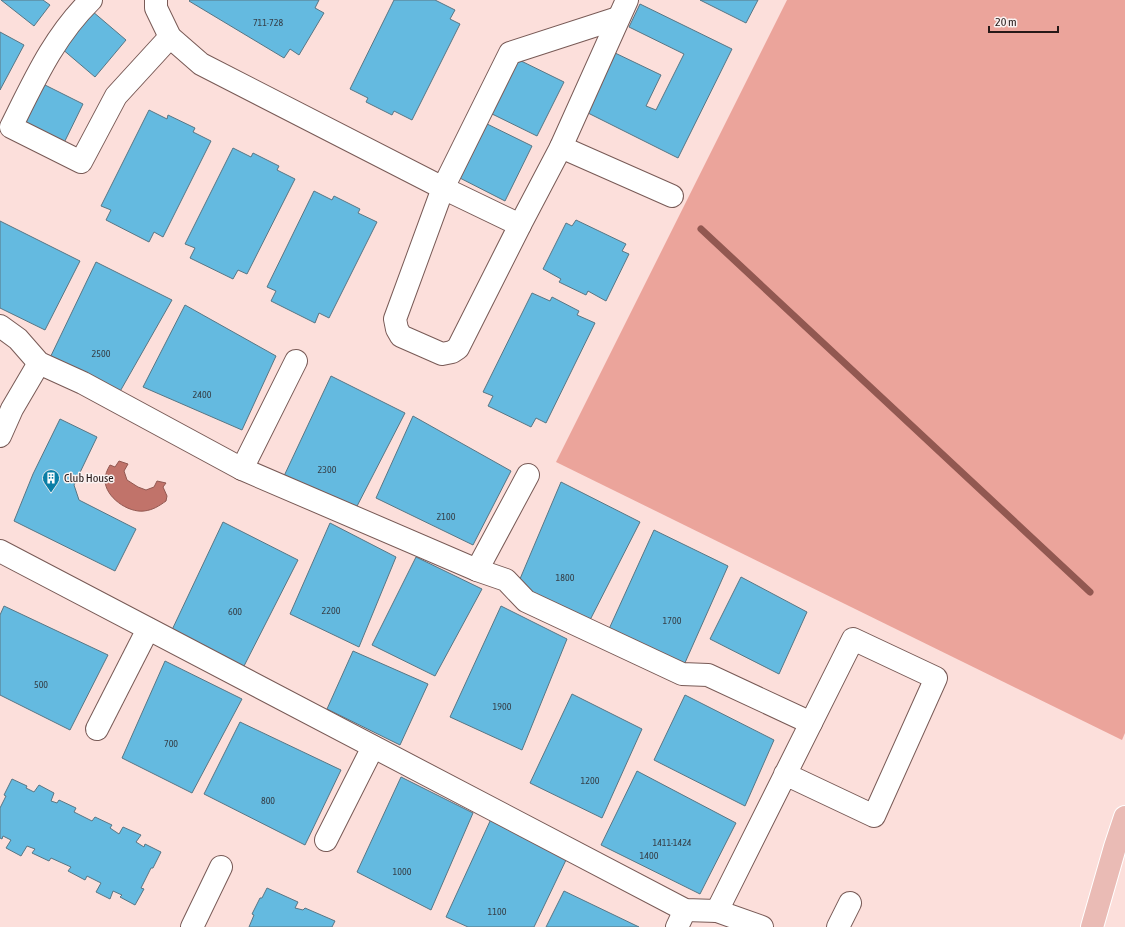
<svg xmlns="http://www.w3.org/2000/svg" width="1125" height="927" font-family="'Asap Condensed',sans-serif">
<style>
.green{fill:#eba49b}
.water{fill:#c1736a;stroke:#925851}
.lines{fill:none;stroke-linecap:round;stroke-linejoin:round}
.stream{stroke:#925851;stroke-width:7}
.building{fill:#64bae0;stroke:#587684}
.minor-casing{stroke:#785a56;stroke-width:24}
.major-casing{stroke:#fff;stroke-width:24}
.minor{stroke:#fff;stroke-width:22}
.major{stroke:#eabbb5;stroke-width:22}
.labels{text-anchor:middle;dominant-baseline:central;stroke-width:3;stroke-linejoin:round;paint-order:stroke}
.number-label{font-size:10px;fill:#36414a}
.poi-label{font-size:12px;fill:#261918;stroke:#faf2f1;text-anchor:start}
</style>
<rect width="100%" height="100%" fill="#fcdfdb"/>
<path class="green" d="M787 0H1125V733L1122 740 556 462Z"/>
<path class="water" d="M119 461 128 464 124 471 127 480 138 487 146 490 154 487 157 481 166 483 163 487 167 496 166 501C159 506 153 510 144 511 128 513 105 497 105 480 105 475 107 470 110 465L115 467Z"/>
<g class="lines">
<path class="stream" d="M701 229 1090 592"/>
</g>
<g class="building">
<path d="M1 0H43L50 5 34 26Z"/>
<path d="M190 0H319L315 8 324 13 299 55 290 49 284 58 189 1Z"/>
<path d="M394 0H435L455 10 450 19 460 24 412 120 394 111 392 115 366 102 368 98 350 89Z"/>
<path d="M700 0H758L746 23Z"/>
<path d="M640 4 732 49 678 158 584 111 613 52 661 75 646 106 656 110 684 54 629 27Z"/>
<path d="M92 11 126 40 95 77 61 48Z"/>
<path d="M0 32 24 45 0 90Z"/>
<path d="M513 57 564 82 537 136 486 111Z"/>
<path d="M43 84 83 104 62 147 22 128Z"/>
<path d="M149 110 167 119 168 115 195 128 193 132 211 141 163 237 154 232 149 242 106 220 111 210 101 206Z"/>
<path d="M481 121 532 146 505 201 454 175Z"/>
<path d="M233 148 251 157 253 153 279 166 277 170 295 179 247 274 238 270 233 279 190 258 195 248 185 244Z"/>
<path d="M314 191 332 200 334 196 360 209 358 213 377 222 329 318 319 313 315 323 271 301 276 291 267 287Z"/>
<path d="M576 220 626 244 622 251 629 254 606 301 588 291 586 295 559 282 561 279 543 269 566 223 572 226Z"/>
<path d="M0 221 80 261 45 330 0 308Z"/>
<path d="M96 262 172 300 118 395 48 362Z"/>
<path d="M532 293 550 301 552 297 579 311 577 315 595 323 546 423 536 418 531 427 488 406 493 396 483 392Z"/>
<path d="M185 305 276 356 242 430 143 387Z"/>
<path d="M331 376 405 413 354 512 284 476Z"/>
<path d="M413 416 511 471 473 545 376 498Z"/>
<path d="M60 419 97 437 74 485 79 500 136 529 115 571 14 521 33 474Z"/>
<path d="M561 482 640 522 589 622 517 586Z"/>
<path d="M223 522 298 560 243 668 171 632Z"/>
<path d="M330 523 396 557 359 647 290 614Z"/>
<path d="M654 530 728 566 684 665 609 629Z"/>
<path d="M416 557 482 589 435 676 372 645Z"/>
<path d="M741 577 807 612 779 674 710 639Z"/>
<path d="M4 606 108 655 70 730 0 695V615Z"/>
<path d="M501 606 567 639 522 750 450 717Z"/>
<path d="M353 651 428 684 400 745 327 709Z"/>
<path d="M165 661 242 699 192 793 122 758Z"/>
<path d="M572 694 642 729 602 818 530 783Z"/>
<path d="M685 695 774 740 745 806 654 760Z"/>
<path d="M240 722 341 770 305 845 204 794Z"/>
<path d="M637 771 736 823 700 894 601 845Z"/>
<path d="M401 777 473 813 431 910 357 872Z"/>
<path d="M12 779 27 786 26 788 34 792 39 785 54 793 51 801 57 803 59 800 76 808 74 812 92 821 95 817 112 825 110 828 119 834 123 827 141 835 136 842 144 847 145 844 161 852 153 868H151L141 888 144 889 135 905 120 897 122 895 113 891 110 899 96 892 101 883 87 876 85 880 68 871 71 867 51 858 49 861 32 853 35 849 27 846 21 856 6 848 11 840 3 836 2 839 0 838V808L6 796 4 795Z"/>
<path d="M491 819 566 860 534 927H468L446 917Z"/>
<path d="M267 888 298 902 295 908 303 910 305 908 335 921 332 927H249L254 915 252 914 260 898H262Z"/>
<path d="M564 891 639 927H546Z"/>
</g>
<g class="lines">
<g class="minor-casing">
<g id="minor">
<path d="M91 0C54 36 34 81 11 127L81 162 116 96 170 37"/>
<path d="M156 0V8L170 37 201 64 443 188 520 225 561 147 627 0"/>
<path d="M561 147 672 196"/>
<path d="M520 225 458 348 452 352 442 354 401 336 397 329 395 319 443 188 510 53 618 18"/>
<path d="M0 326 18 339 39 363 83 383 242 469 477 570 506 580 526 601 682 674 708 675 811 723"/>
<path d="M0 436 12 409 39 363"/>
<path d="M242 469 296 361"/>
<path d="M0 551 685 910 717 911 762 927"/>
<path d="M477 570 528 475"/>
<path d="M97 729 148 629"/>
<path d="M326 840 373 747"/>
<path d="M717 911 853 639 936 678 874 816 785 774"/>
<path d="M192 927 221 867"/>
<path d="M677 927 685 910"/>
<path d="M838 927 850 903"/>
</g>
</g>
<g class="major-casing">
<path id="major" d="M1092 927 1115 847 1125 817"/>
</g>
<use href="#minor" class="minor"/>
<use href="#major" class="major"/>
</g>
<defs>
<g id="building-pin" transform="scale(0.9)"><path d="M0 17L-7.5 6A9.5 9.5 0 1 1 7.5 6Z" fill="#0a7ea6" stroke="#faf2f1"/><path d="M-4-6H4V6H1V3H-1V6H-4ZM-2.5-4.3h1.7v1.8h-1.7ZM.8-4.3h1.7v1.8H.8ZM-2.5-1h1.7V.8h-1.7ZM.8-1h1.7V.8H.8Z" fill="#fff"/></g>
</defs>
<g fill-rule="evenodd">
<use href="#building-pin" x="51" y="478"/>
</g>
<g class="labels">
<g class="number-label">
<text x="268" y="22">711-728</text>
<text x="101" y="353">2500</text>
<text x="202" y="394">2400</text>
<text x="327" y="469">2300</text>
<text x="446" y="516">2100</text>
<text x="565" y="577">1800</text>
<text x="331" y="610">2200</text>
<text x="235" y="611">600</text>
<text x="672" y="620">1700</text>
<text x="41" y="684">500</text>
<text x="502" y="706">1900</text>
<text x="171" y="743">700</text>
<text x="590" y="780">1200</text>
<text x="268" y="800">800</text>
<text x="672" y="842">1411-1424</text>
<text x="649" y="855">1400</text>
<text x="402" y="871">1000</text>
<text x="497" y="911">1100</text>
</g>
<g class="poi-label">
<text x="64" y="478">Club House</text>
</g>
</g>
<path d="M989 26v6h69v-6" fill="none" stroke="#261918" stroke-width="2"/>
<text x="995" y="26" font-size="12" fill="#261918" stroke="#faf2f1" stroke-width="3" paint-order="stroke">20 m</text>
</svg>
